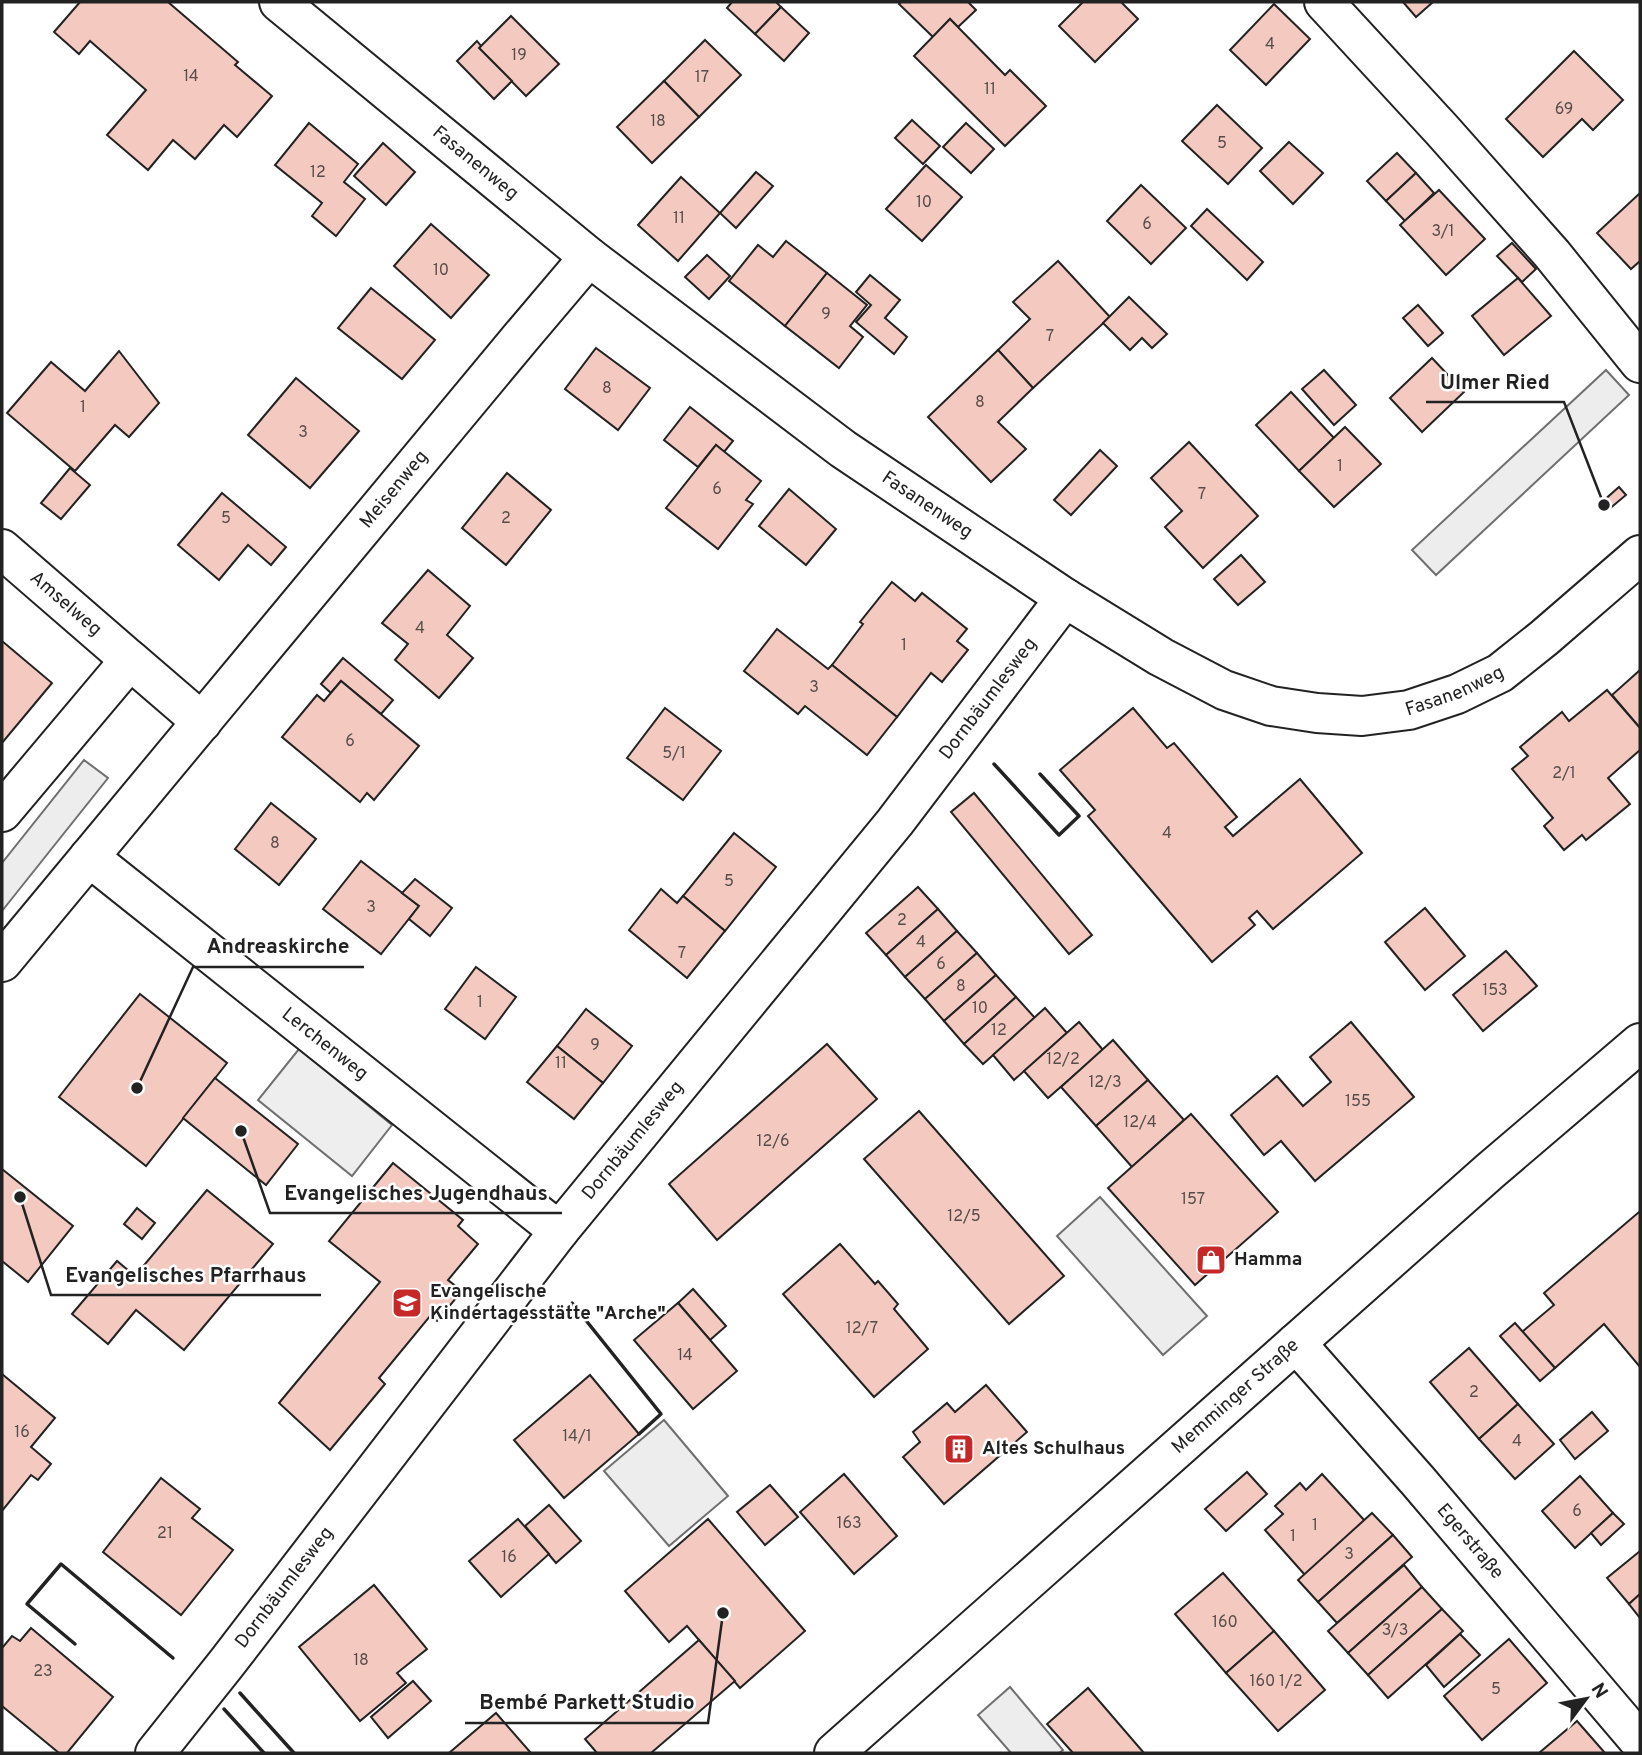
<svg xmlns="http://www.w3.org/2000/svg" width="1642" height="1755" font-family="Overpass,sans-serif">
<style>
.green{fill:#eee;stroke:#6f6f6f;stroke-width:2}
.parking{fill:#ededed;stroke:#6f6f6f;stroke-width:2}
.building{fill:#f3c9c0;stroke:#222;stroke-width:2}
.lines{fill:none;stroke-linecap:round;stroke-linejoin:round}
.street-casing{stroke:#222;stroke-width:42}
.secondary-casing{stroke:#222;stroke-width:42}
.street{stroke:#fff;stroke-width:38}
.secondary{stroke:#fff;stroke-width:38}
.wall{stroke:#222;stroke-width:3.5}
.labels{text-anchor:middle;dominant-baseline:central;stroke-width:5;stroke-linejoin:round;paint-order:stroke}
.number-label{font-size:16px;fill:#564c4a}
.street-label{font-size:19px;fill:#222;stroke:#fff}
.poi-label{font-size:19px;font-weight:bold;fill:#222;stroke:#fff;text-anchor:start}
.leader{fill:none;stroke:#222;stroke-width:2.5}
.callout-dot{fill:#222;stroke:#fff;stroke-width:2.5}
.callout-label{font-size:21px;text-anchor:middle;font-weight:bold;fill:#222;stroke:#fff;stroke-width:5;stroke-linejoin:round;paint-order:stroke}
</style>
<rect width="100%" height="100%" fill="#fff"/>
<path class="green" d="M299 1049 392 1125 352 1176 258 1100Z"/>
<g class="parking">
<path d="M1606 370 1629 395 1436 575 1412 550Z"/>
<path d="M84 760 108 778 2 911V863Z"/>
<path d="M1100 1197 1207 1316 1163 1355 1057 1236Z"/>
<path d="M664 1420 728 1496 669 1546 604 1471Z"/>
<path d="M1010 1687 1063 1750 1059 1753H1011L978 1715Z"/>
</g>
<g class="building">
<path d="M80 2H168L238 62 235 65 272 96 237 137 224 125 195 159 173 140 148 170 107 135 146 90 90 41 79 54 54 32Z"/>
<path d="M732 2H776L781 7 755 34 727 8Z"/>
<path d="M901 2H968L976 10 958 27 950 19 933 37 899 4Z"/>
<path d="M1083 2H1121L1138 19 1095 62 1059 26Z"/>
<path d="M1403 2H1433L1416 17Z"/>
<path d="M1274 4 1310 39 1266 85 1230 50Z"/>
<path d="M781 7 809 33 784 61 755 34Z"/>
<path d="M511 16 559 64 526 96 479 48Z"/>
<path d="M950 19 1005 75 1010 70 1046 106 1005 146 914 56Z"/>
<path d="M705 40 741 75 699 117 664 81Z"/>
<path d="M477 41 481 46 479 48 512 81 494 99 457 61Z"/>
<path d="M1574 51 1623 100 1593 130 1582 119 1543 157 1506 119Z"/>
<path d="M664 81 699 117 652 163 617 127Z"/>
<path d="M1217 105 1262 148 1228 184 1182 141Z"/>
<path d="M912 120 940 146 923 164 895 138Z"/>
<path d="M309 123 358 164 344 182 365 199 336 236 312 216 322 203 275 165Z"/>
<path d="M966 123 994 149 971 173 943 147Z"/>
<path d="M1289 142 1323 173 1293 204 1260 171Z"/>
<path d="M383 143 415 172 386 205 354 176Z"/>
<path d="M1397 153 1416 173 1386 201 1367 181Z"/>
<path d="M926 165 962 197 922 241 886 209Z"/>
<path d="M756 172 773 186 736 228 720 213Z"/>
<path d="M1416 173 1434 193 1405 221 1386 201Z"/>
<path d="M681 177 720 213 678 261 638 225Z"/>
<path d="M1141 185 1186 228 1151 264 1107 221Z"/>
<path d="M1439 190 1485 239 1446 275 1400 225Z"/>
<path d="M1640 193V261L1631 269 1597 233Z"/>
<path d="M1207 209 1263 262 1247 280 1191 226Z"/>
<path d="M431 224 489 275 451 318 394 266Z"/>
<path d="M786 241 827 273 785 326 729 281 758 245 773 257Z"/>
<path d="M1512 243 1536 269 1522 282 1497 256Z"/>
<path d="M707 255 730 276 709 299 685 277Z"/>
<path d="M1058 261 1110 317 1033 388 998 350 1030 319 1013 302Z"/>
<path d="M827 273 867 305 850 326 863 337 839 368 785 326Z"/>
<path d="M870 275 900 300 885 318 907 337 894 354 856 322 871 305 856 292Z"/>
<path d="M1518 278 1551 316 1504 355 1472 316Z"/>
<path d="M371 288 435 340 402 379 338 328Z"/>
<path d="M1129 297 1167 334 1152 348 1142 338 1130 350 1103 323Z"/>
<path d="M1418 305 1443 333 1428 346 1403 318Z"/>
<path d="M596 348 650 388 618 430 565 389Z"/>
<path d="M998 350 1033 388 998 422 1026 449 991 482 928 417Z"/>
<path d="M119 351 159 403 129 437 115 425 75 471 7 413 51 362 85 391Z"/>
<path d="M1432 358 1464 392 1422 432 1390 398Z"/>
<path d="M1324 370 1356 405 1334 425 1302 389Z"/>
<path d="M296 378 359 431 310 488 248 435Z"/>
<path d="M1291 392 1334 438 1299 471 1256 425Z"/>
<path d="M690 407 733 441 724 452 716 445 698 467 664 440Z"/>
<path d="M1345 427 1381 464 1334 507 1299 471Z"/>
<path d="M1189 442 1258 516 1203 568 1165 527 1182 511 1151 478Z"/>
<path d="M716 445 761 481 746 500 753 504 718 549 666 508Z"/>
<path d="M1100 450 1117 466 1071 515 1054 500Z"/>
<path d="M70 468 90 485 61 519 41 503Z"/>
<path d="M507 473 551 510 506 565 462 528Z"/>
<path d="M1619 487 1626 495 1608 510 1602 502Z"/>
<path d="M789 489 836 529 806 565 759 526Z"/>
<path d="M222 493 286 547 271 565 248 545 219 580 178 545Z"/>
<path d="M1241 555 1265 582 1238 605 1214 579Z"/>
<path d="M428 570 470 606 447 635 473 658 439 698 395 660 408 644 382 623Z"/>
<path d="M892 582 915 601 922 593 967 629 957 641 968 650 942 682 931 673 897 717 832 665 863 624 860 622Z"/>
<path d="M777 629 828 669 832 665 897 717 867 755 805 706 798 714 744 671Z"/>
<path d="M2 641 52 683 2 743Z"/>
<path d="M343 658 393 700 381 714 341 681 331 693 321 684Z"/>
<path d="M1640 670V728L1612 695Z"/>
<path d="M341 681 419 746 374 800 367 793 360 802 282 737 317 695 324 701Z"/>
<path d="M1607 690 1640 728V750L1608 778 1630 804 1586 840 1582 835 1564 850 1544 826 1553 818 1512 769 1528 756 1520 747 1562 712 1569 721Z"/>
<path d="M665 708 721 751 683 800 627 758Z"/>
<path d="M1133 708 1167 748 1174 743 1237 817 1225 827 1233 836 1300 779 1362 853 1273 929 1257 911 1249 918 1255 925 1212 962 1088 816 1095 810 1060 770Z"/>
<path d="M974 793 1092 935 1069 954 951 812Z"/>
<path d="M271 803 316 839 279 885 235 849Z"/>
<path d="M734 833 776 867 725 931 683 896Z"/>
<path d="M361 861 419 906 381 954 323 909Z"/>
<path d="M415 879 452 908 430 936 409 919 419 906 402 893Z"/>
<path d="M918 887 938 909 886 955 866 933Z"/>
<path d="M661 889 677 903 683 896 725 931 687 978 629 930Z"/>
<path d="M1425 908 1465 956 1425 990 1385 942Z"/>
<path d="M938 909 957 931 905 977 886 955Z"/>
<path d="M957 931 977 953 925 999 905 977Z"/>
<path d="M1506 951 1537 986 1483 1031 1453 995Z"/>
<path d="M977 953 996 975 944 1021 925 999Z"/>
<path d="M476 967 516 997 485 1039 445 1009Z"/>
<path d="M996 975 1016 997 964 1044 944 1021Z"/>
<path d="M140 994 227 1063 146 1166 59 1097Z"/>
<path d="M1016 997 1035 1018 983 1064 964 1044Z"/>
<path d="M1045 1008 1067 1033 1014 1080 993 1055Z"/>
<path d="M586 1009 632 1046 603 1083 557 1046Z"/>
<path d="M1079 1022 1103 1050 1048 1098 1024 1071Z"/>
<path d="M1351 1022 1414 1097 1315 1181 1281 1141 1264 1155 1231 1115 1277 1076 1303 1106 1331 1082 1310 1057Z"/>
<path d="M1113 1040 1148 1080 1096 1126 1061 1087Z"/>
<path d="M827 1044 877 1099 717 1240 669 1184Z"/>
<path d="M557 1046 603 1083 574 1119 527 1082Z"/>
<path d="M215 1078 298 1144 266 1185 183 1118Z"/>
<path d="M1148 1080 1184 1120 1132 1167 1096 1126Z"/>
<path d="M919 1111 1064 1276 1009 1324 864 1159Z"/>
<path d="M1191 1114 1278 1212 1195 1285 1108 1188Z"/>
<path d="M393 1163 463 1220 458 1226 478 1244 448 1280 462 1291 437 1321 430 1316 379 1378 385 1384 330 1450 279 1403 380 1282 329 1241Z"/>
<path d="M2 1169 73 1226 28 1282 2 1261Z"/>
<path d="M207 1190 273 1244 184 1350 136 1310 108 1344 72 1314 117 1261 135 1276Z"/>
<path d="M137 1208 155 1223 142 1239 124 1224Z"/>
<path d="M1639 1212 1640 1214V1367L1604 1324 1555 1368 1522 1332 1554 1305 1544 1293Z"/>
<path d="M840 1244 875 1284 878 1281 898 1304 894 1309 928 1349 874 1397 783 1294Z"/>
<path d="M693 1289 726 1326 710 1340 678 1303Z"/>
<path d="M678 1303 737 1371 693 1409 634 1340Z"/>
<path d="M1515 1323 1555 1368 1540 1381 1500 1336Z"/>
<path d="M1469 1348 1518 1404 1479 1439 1430 1382Z"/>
<path d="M2 1374 55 1418 31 1447 51 1464 38 1480 31 1475 2 1511Z"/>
<path d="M590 1375 639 1434 564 1498 514 1440Z"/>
<path d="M986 1385 1027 1432 944 1504 903 1457 920 1442 913 1432 947 1403 955 1412Z"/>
<path d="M1518 1404 1554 1444 1515 1479 1479 1439Z"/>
<path d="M1592 1412 1608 1431 1575 1459 1560 1440Z"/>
<path d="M1247 1472 1267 1494 1226 1531 1205 1509Z"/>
<path d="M844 1474 897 1536 854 1574 800 1512Z"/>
<path d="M1322 1474 1365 1521 1305 1575 1265 1530 1283 1514 1275 1506 1300 1483 1306 1490Z"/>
<path d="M1580 1476 1613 1513 1575 1548 1542 1511Z"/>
<path d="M161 1478 200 1509 192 1518 233 1550 181 1615 103 1552Z"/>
<path d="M770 1485 798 1517 765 1545 737 1512Z"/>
<path d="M549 1505 581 1541 556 1563 525 1526Z"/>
<path d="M1372 1513 1393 1535 1318 1602 1298 1580Z"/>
<path d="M1613 1513 1624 1524 1601 1545 1591 1533Z"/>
<path d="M518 1519 549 1554 501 1597 469 1561Z"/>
<path d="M708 1519 805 1631 740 1688 687 1626 669 1642 625 1591Z"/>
<path d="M1393 1535 1412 1557 1337 1623 1318 1602Z"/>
<path d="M1640 1551V1594L1629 1604 1607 1578Z"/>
<path d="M1404 1565 1422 1587 1348 1653 1328 1631Z"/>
<path d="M1223 1573 1274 1631 1226 1673 1175 1614Z"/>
<path d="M374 1585 427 1649 397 1673 406 1683 360 1721 299 1647Z"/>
<path d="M1422 1587 1442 1609 1368 1675 1348 1653Z"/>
<path d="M1640 1594V1618L1629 1604Z"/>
<path d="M1442 1609 1463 1631 1388 1698 1368 1675Z"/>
<path d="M31 1628 113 1697 67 1753H59L2 1706V1648L12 1636 20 1641Z"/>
<path d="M1274 1631 1325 1690 1278 1731 1226 1673Z"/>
<path d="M1460 1634 1480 1655 1444 1687 1426 1665Z"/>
<path d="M1509 1639 1547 1683 1482 1740 1444 1696Z"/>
<path d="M699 1640 735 1681 651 1753H597L585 1739Z"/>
<path d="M413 1681 431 1701 388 1738 371 1717Z"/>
<path d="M1088 1688 1144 1753H1073L1047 1724Z"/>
<path d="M496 1713 531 1753H449Z"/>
<path d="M1577 1721 1605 1753H1539Z"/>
</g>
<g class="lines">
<g class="street-casing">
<g id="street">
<path id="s1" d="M279 2 589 257 843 449 1065 598 1161 657 1224 690 1271 706 1317 713 1362 716 1409 710 1457 694 1500 673 1544 638 1640 555"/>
<path d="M1324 2 1442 130 1552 254 1640 363"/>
<path id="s2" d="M2 549 130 660"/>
<path d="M2 812 130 660 202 722"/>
<path id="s3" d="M89 857 559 1231"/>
<path id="s4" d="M2 962 522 336 589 257"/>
<path id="s5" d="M1296 1343 1418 1481 1640 1742"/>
<path id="s6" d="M155 1753 226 1664 559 1231 895 822 1065 598"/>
</g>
</g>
<g class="secondary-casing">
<g id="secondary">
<path id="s7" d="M834 1753 1490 1171 1640 1043"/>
</g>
</g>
<use href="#street" class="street"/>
<use href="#secondary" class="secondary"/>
<g class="wall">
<path d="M994 764 1059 835 1079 816 1040 774"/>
<path d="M572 1303 661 1414 639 1434"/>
<path d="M75 1644 27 1604 61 1564 173 1658"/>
<path d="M240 1693 294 1753"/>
<path d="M224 1709 264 1753"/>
</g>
</g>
<defs>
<g id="shop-square" transform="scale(1.575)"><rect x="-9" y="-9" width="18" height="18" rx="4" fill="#c62828" stroke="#fff"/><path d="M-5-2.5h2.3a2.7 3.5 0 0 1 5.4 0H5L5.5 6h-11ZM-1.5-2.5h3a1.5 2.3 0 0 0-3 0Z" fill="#fff"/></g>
<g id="school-square" transform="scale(1.575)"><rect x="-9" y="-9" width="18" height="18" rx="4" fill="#c62828" stroke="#fff"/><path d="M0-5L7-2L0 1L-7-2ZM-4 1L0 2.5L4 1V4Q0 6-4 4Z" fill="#fff"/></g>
<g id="building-square" transform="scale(1.575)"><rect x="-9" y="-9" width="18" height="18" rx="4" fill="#c62828" stroke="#fff"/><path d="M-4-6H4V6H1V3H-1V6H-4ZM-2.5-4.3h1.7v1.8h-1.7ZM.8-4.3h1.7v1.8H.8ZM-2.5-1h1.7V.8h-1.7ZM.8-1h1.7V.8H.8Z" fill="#fff"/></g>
</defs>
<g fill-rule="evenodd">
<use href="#shop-square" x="1211" y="1260"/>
<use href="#school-square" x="407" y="1303"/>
<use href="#building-square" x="959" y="1449"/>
</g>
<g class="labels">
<g class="number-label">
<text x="1270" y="45">4</text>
<text x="519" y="56">19</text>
<text x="191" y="77">14</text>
<text x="702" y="78">17</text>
<text x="990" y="90">11</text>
<text x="1564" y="110">69</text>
<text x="658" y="122">18</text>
<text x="1222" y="144">5</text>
<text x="318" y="173">12</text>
<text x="924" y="203">10</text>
<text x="679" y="219">11</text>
<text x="1147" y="225">6</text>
<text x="1443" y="232">3/1</text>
<text x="441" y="271">10</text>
<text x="826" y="315">9</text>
<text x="1050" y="337">7</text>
<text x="607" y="389">8</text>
<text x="980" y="403">8</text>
<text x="83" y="408">1</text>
<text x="303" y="433">3</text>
<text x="1340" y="467">1</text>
<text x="717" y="490">6</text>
<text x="1202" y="495">7</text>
<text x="226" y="519">5</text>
<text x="506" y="519">2</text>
<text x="420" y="629">4</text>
<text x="904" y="646">1</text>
<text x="814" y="688">3</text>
<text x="350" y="742">6</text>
<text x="674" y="754">5/1</text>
<text x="1564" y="774">2/1</text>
<text x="1167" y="834">4</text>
<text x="275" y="844">8</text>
<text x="729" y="882">5</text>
<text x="371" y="908">3</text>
<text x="902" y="921">2</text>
<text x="921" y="943">4</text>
<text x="682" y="954">7</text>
<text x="941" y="965">6</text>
<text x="961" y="987">8</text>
<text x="1495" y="991">153</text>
<text x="480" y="1003">1</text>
<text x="980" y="1009">10</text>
<text x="999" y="1031">12</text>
<text x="595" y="1046">9</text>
<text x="1063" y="1060">12/2</text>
<text x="561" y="1064">11</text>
<text x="1105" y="1083">12/3</text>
<text x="1358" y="1102">155</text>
<text x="1140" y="1123">12/4</text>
<text x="773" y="1142">12/6</text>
<text x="1193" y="1200">157</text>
<text x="964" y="1217">12/5</text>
<text x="862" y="1329">12/7</text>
<text x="685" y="1356">14</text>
<text x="1474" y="1393">2</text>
<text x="22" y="1433">16</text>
<text x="577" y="1437">14/1</text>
<text x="1517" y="1442">4</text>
<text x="1577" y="1512">6</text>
<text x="849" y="1524">163</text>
<text x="1315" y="1526">1</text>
<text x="165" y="1534">21</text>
<text x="1293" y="1537">1</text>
<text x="1349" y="1555">3</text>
<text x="509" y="1558">16</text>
<text x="1225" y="1623">160</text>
<text x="1395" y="1631">3/3</text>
<text x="361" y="1661">18</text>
<text x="43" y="1672">23</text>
<text x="1276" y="1682">160 1/2</text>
<text x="1496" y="1690">5</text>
</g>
<g class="street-label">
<text stroke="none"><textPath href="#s1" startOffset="254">Fasanenweg</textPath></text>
<text stroke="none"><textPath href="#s4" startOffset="614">Meisenweg</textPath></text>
<text stroke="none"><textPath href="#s1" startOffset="821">Fasanenweg</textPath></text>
<text stroke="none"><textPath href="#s2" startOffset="84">Amselweg</textPath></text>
<text stroke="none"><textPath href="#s1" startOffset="1409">Fasanenweg</textPath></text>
<text stroke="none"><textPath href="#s6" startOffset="1344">Dornbäumlesweg</textPath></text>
<text stroke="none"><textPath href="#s3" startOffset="301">Lerchenweg</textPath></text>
<text stroke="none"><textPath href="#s6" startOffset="777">Dornbäumlesweg</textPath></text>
<text stroke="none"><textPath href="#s7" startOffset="537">Memminger Straße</textPath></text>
<text stroke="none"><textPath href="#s5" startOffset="264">Egerstraße</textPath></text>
<text stroke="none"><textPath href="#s6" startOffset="210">Dornbäumlesweg</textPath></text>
</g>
<g class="poi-label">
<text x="1234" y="1260">Hamma</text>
<text x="430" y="1292">Evangelische<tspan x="430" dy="22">Kindertagesstätte "Arche"</tspan></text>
<text x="982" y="1449">Altes Schulhaus</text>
</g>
</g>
<path class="leader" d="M1604 505L1564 402H1426M137 1088L193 967H364M241 1131L270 1213H562M20 1197L51 1295H321M723 1613L708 1723H465"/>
<g class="callout-dot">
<circle cx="1604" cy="505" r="7"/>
<circle cx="137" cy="1088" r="7"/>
<circle cx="241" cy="1131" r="7"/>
<circle cx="20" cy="1197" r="7"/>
<circle cx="723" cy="1613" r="7"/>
</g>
<g class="callout-label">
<text x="1495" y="389">Ulmer Ried</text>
<text x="278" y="953">Andreaskirche</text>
<text x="416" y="1200">Evangelisches Jugendhaus</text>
<text x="186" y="1282">Evangelisches Pfarrhaus</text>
<text x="587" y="1709">Bembé Parkett Studio</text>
</g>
<rect width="1642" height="1755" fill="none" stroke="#222222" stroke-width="7"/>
<g transform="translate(1586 1699) rotate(58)" stroke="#ffffff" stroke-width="5" paint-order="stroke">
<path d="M0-5L12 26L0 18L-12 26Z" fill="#222222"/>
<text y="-10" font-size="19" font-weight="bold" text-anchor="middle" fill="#222222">N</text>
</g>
</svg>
